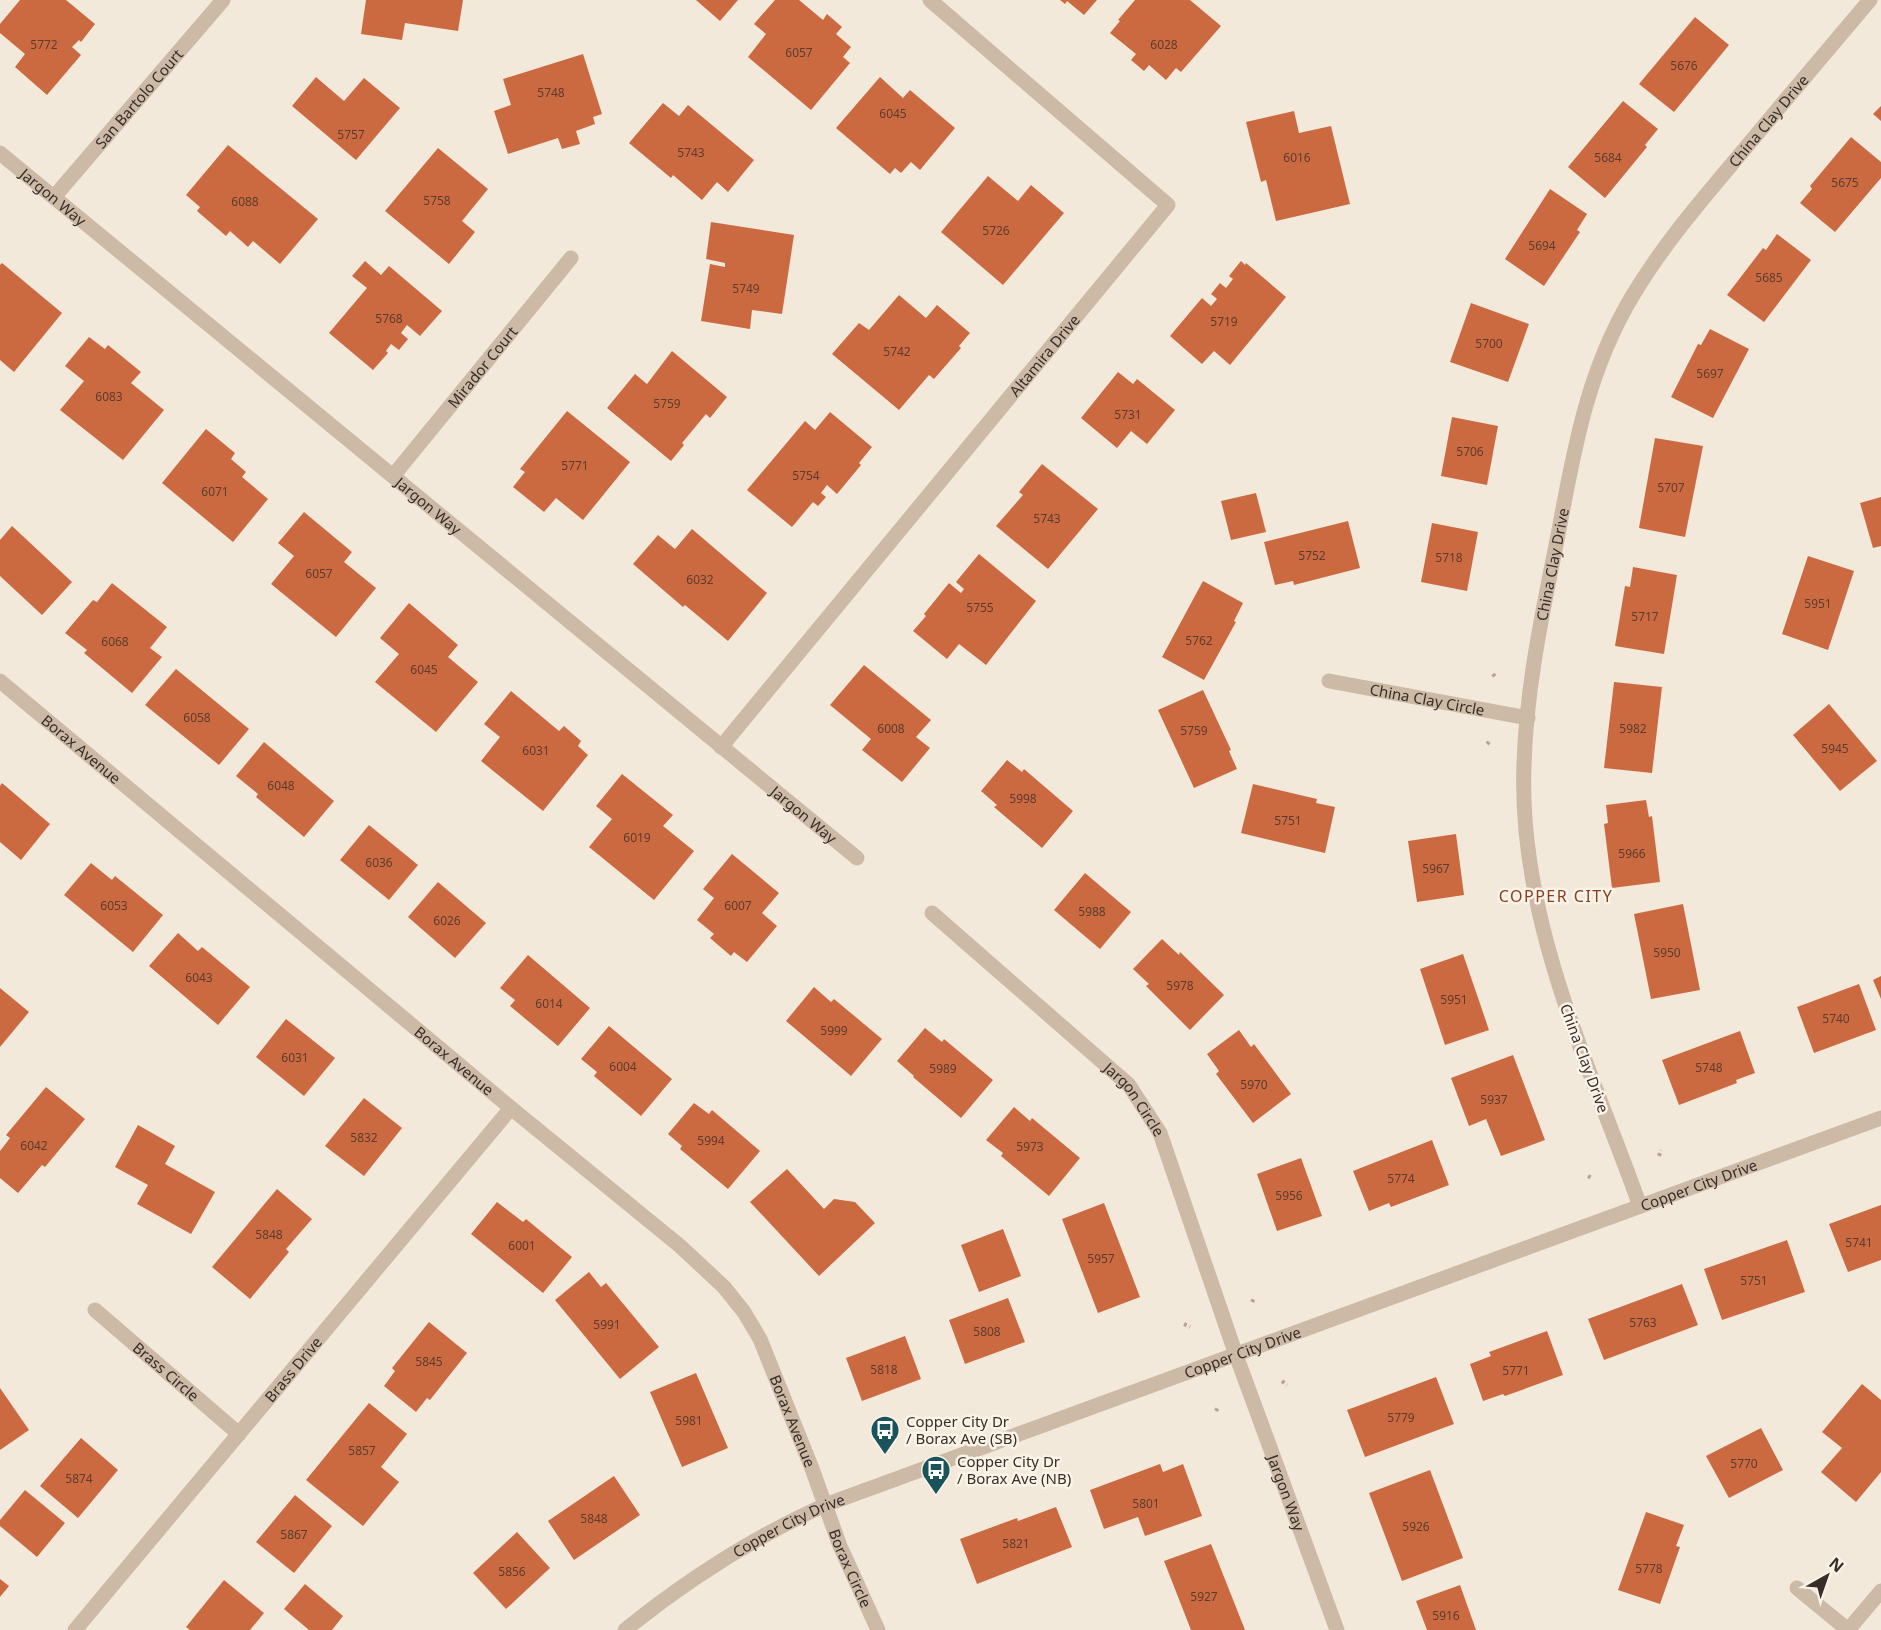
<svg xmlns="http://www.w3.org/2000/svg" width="1881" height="1630" font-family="'Noto Sans',sans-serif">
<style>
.building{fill:#cb6a41}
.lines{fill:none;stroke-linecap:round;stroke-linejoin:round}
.path{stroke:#b8a390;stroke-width:4;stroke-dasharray:3 3;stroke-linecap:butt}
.minor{stroke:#ccb9a6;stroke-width:15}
.labels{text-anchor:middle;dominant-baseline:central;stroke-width:5;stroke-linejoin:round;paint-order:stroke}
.number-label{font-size:12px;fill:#5d3c2e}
.street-label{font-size:15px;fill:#382d27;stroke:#faf3e8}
.poi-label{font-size:15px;fill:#382d27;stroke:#faf3e8;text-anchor:start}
.neighbourhood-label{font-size:16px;letter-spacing:1.5px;fill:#8a3d1d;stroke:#faf3e8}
</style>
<rect width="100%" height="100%" fill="#f3e9db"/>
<g class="building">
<path d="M20 0H66L95 24 81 42 79 40 72 47 81 55 47 95 15 67 25 54 0 33V24Z"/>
<path d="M366 0H463L458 31 405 23 402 40 361 34Z"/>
<path d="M696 0H738L720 21Z"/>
<path d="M775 0H799L823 20 827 14 842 27 836 34 851 47 843 57 850 63 811 110 748 57 766 34 754 24Z"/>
<path d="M1060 0H1097L1084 15 1067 1 1065 4Z"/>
<path d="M1135 0H1190L1221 26 1181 72 1176 68 1166 80 1149 65 1144 71 1131 60 1136 54 1110 33 1120 21 1118 20Z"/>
<path d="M1695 17 1729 45 1674 112 1639 84Z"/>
<path d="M583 54 602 114 593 117 595 124 576 131 580 144 562 149 558 138 508 154 494 111 511 105 503 79Z"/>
<path d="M316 77 344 101 364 78 400 108 356 160 292 106Z"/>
<path d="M880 77 903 98 910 90 955 128 920 170 911 162 901 173 895 168 890 174 836 128Z"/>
<path d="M1623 101 1658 129 1645 145 1647 147 1605 198 1568 167Z"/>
<path d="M663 103 679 116 688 105 754 160 728 192 717 182 702 200 673 175 671 178 629 143Z"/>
<path d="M1881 106V121L1873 114Z"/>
<path d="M1294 111 1299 133 1331 126 1350 204 1276 221 1266 180 1261 182 1246 122Z"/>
<path d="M1851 137 1881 162V178L1835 232 1800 203 1812 189 1810 186Z"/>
<path d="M228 145 318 219 280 264 253 241 248 247 230 231 226 236 197 211 200 207 186 195Z"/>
<path d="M438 148 488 189 462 221 475 232 449 264 385 211Z"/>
<path d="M988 176 1018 201 1031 185 1064 213 1003 285 941 232Z"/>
<path d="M1550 189 1587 214 1577 230 1580 232 1544 286 1505 259Z"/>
<path d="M711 222 794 235 782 314 752 310 750 329 701 321 710 264 725 267V263L706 259Z"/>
<path d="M1777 234 1811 260 1764 322 1727 295 1763 248 1766 250Z"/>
<path d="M365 261 381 275 389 266 442 311 420 336 407 325 401 333 408 339 399 350 391 344 386 351 388 353 373 370 329 333 367 288 352 276Z"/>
<path d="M1241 261 1245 265 1246 263 1286 297 1230 365 1214 351 1202 364 1170 336 1202 298 1211 306 1217 299 1211 294 1220 283 1226 288 1233 279 1229 276Z"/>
<path d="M2 263 62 313 14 372 0 360V265Z"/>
<path d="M899 295 926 318 937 305 970 333 959 346 961 348 934 379 929 375 899 410 832 354 859 323 869 330Z"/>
<path d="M1471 303 1529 324 1508 382 1450 362Z"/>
<path d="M1710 329 1749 349 1713 418 1671 397 1698 344 1701 345Z"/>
<path d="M89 337 105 349 108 345 141 372 131 383 164 410 123 460 60 410 84 381 65 366Z"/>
<path d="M672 351 727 397 710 418 706 414 682 443 684 445 671 461 607 408 635 374 647 384Z"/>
<path d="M1118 372 1133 384 1137 379 1175 410 1147 444 1131 431 1117 448 1081 418Z"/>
<path d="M567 411 630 462 583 520 556 498 544 512 513 487 525 472 520 469Z"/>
<path d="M830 412 872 447 859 463 861 465 837 494 827 485 821 493 826 497 818 506 813 502 792 527 747 490 805 421 815 430Z"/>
<path d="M1452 417 1498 426 1487 485 1441 476Z"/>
<path d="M206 429 235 453 231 459 246 472 242 477 268 499 233 542 162 483Z"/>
<path d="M1655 438 1703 446 1685 537 1639 528Z"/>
<path d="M1042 464 1098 509 1048 569 996 526 1023 495 1019 492Z"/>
<path d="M1256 493 1266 532 1231 540 1221 501Z"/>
<path d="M1881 497V546L1873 548 1860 503Z"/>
<path d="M304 512 352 552 344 562 376 588 336 637 271 584 294 556 278 543Z"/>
<path d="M1348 521 1360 568 1294 585 1293 581 1275 585 1264 542Z"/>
<path d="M1432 523 1478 532 1467 591 1421 582Z"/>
<path d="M12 526 72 582 42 615 0 576V540Z"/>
<path d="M692 529 767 593 728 641 685 605 683 607 633 564 658 535 675 549Z"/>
<path d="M979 554 1036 601 986 665 959 644 947 659 913 631 926 616 924 614 949 583 961 593 964 589 956 582Z"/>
<path d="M1808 556 1854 571 1828 650 1782 634Z"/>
<path d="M1633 567 1677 575 1664 654 1615 646 1625 586 1630 587Z"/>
<path d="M1203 581 1243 603 1234 621 1236 622 1204 680 1162 657Z"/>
<path d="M112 583 167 627 150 648 162 657 132 693 84 653 87 650 65 633 93 600 97 602Z"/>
<path d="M409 603 458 645 448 657 478 682 436 732 375 682 399 654 380 638Z"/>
<path d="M864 665 931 720 916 737 930 748 902 782 862 750 871 739 830 705Z"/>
<path d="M176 669 249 729 219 765 145 705Z"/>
<path d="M1614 682 1662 687 1652 773 1604 768Z"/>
<path d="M1203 690 1231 750 1229 751 1237 769 1194 788 1158 710Z"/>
<path d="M511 691 559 731 564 726 581 741 578 746 588 755 543 811 481 761 500 737 484 724Z"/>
<path d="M1829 704 1877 761 1840 791 1793 735Z"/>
<path d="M264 742 334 801 304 837 256 797 258 794 236 776Z"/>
<path d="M1007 760 1022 772 1024 769 1073 811 1042 848 994 807 997 805 981 791Z"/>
<path d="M622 774 673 815 663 826 694 851 654 900 589 847 612 819 596 806Z"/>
<path d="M2 783 50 824 21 860 0 842V786Z"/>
<path d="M1253 784 1317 799 1316 803 1335 807 1325 853 1241 833Z"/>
<path d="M1646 800 1649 817 1652 816 1660 882 1612 888 1604 824 1608 823 1606 805Z"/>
<path d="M369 825 418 865 389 900 340 860Z"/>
<path d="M1456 834 1464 895 1417 902 1408 841Z"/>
<path d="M732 854 779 893 762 913 777 926 747 962 734 952 731 956 710 938 714 934 697 920 714 898 703 889Z"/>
<path d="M91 863 112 880 115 876 163 915 133 952 64 895Z"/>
<path d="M1085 873 1131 912 1100 949 1054 910Z"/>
<path d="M438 882 486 923 455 958 408 917Z"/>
<path d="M1683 904 1700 990 1651 999 1634 914Z"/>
<path d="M178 933 198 951 202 947 250 987 218 1025 149 966Z"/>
<path d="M1162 939 1179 955 1180 952 1224 995 1190 1030 1146 986 1149 984 1133 969Z"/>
<path d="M1463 954 1489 1030 1445 1045 1420 969Z"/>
<path d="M528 955 590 1008 558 1046 510 1006 515 1000 500 988Z"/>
<path d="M1881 976V999L1873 980Z"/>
<path d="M1859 984 1876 1030 1814 1053 1797 1007Z"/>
<path d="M814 987 831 1002 834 999 882 1039 851 1076 786 1021Z"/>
<path d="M0 988 29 1012 0 1047Z"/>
<path d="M286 1019 335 1058 304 1096 256 1057Z"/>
<path d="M609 1026 672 1079 641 1116 594 1076 597 1072 581 1059Z"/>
<path d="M925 1028 942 1042 944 1039 993 1080 961 1118 913 1077 914 1076 897 1061Z"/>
<path d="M1239 1030 1251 1047 1254 1044 1291 1094 1253 1123 1216 1074 1219 1071 1207 1054Z"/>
<path d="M1740 1031 1755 1073 1736 1080 1737 1083 1679 1105 1662 1060Z"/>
<path d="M1513 1055 1545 1140 1501 1156 1486 1119 1469 1126 1451 1078Z"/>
<path d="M46 1087 85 1119 45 1167 42 1165 18 1193 0 1178V1151L10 1138 6 1135Z"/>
<path d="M364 1098 402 1128 364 1176 325 1146Z"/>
<path d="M694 1103 709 1114 712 1110 760 1151 728 1189 680 1149 682 1146 668 1134Z"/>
<path d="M1014 1107 1030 1121 1032 1118 1080 1158 1049 1196 1001 1156 1003 1153 986 1140Z"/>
<path d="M138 1125 175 1146 165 1164 215 1192 191 1234 137 1204 148 1185 115 1167Z"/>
<path d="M1432 1140 1449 1185 1391 1207 1389 1203 1369 1211 1353 1171Z"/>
<path d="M1301 1158 1322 1216 1277 1231 1257 1174Z"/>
<path d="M787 1169 824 1209 834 1199 855 1202 875 1223 819 1276 750 1202Z"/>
<path d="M277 1189 312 1219 286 1249 289 1252 250 1299 212 1267Z"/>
<path d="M497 1202 523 1222 526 1219 572 1257 543 1293 471 1234Z"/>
<path d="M1104 1203 1140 1297 1098 1313 1062 1219Z"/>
<path d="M1881 1205V1260L1848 1272 1829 1224Z"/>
<path d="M1003 1229 1021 1276 979 1292 961 1245Z"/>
<path d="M1787 1240 1805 1292 1722 1320 1704 1269Z"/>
<path d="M589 1272 601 1287 606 1283 659 1347 620 1379 555 1300Z"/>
<path d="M1682 1284 1698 1325 1604 1360 1588 1319Z"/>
<path d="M1008 1298 1025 1342 965 1364 949 1320Z"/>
<path d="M429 1322 467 1353 430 1400 427 1398 416 1412 384 1386 395 1371 392 1368Z"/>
<path d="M1547 1331 1563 1375 1505 1396 1503 1394 1483 1401 1470 1364 1491 1356 1489 1352Z"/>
<path d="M905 1336 921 1379 862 1401 846 1358Z"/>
<path d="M696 1373 728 1448 682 1467 650 1392Z"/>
<path d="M1436 1377 1454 1424 1365 1457 1347 1410Z"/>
<path d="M1862 1384 1881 1400V1472L1856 1502 1821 1472 1842 1448 1822 1432Z"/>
<path d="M0 1388 29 1430 0 1450Z"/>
<path d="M369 1403 407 1434 381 1467 399 1482 363 1526 306 1480Z"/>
<path d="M1761 1428 1783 1470 1729 1498 1706 1456Z"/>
<path d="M81 1438 118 1470 78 1518 40 1486Z"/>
<path d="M1160 1464 1163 1472 1183 1464 1202 1516 1145 1536 1138 1517 1104 1529 1090 1490Z"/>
<path d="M1430 1470 1463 1558 1402 1581 1369 1493Z"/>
<path d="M614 1476 640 1515 574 1560 548 1521Z"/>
<path d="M25 1490 65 1523 37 1557 0 1526V1520Z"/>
<path d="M295 1495 332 1526 294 1573 256 1542Z"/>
<path d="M1056 1507 1072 1547 977 1584 960 1539 1017 1518 1018 1521Z"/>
<path d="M1646 1512 1684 1525 1676 1546 1680 1547 1660 1604 1618 1590Z"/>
<path d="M517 1532 550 1568 506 1609 473 1573Z"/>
<path d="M1211 1544 1245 1630H1191L1164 1561Z"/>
<path d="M0 1579 9 1586 0 1597Z"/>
<path d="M224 1580 264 1613 250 1630H190L186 1627Z"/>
<path d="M305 1584 343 1616 332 1630H309L284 1609Z"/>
<path d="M1460 1585 1476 1630H1427L1416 1601Z"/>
</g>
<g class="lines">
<g class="path">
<path d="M1493 674 1496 678"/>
<path d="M1487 744 1490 741"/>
<path d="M1659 1156 1661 1150"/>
<path d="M1588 1176 1593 1179"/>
<path d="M1252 1302 1255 1297"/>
<path d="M1184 1324 1190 1327"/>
<path d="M1282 1381 1287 1385"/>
<path d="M1216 1411 1218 1407"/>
</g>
<g class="minor">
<path id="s1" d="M0 153 857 858"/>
<path id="s2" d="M54 197 223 0"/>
<path id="s3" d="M393 476 571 258"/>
<path id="s4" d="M0 681 511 1108 680 1246 724 1287 744 1312 760 1339 811 1466 840 1546 878 1630"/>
<path id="s5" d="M1329 681 1528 718"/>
<path id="s6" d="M721 747 1168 205 930 0"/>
<path id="s7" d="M932 913 1129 1085 1160 1133 1236 1355 1337 1630"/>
<path id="s8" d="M1640 1206C1589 1064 1518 919 1524 765 1526 688 1543 610 1558 535 1574 450 1587 371 1633 295 1663 245 1700 202 1737 158 1781 105 1826 52 1870 0"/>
<path id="s9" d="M95 1310 239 1434"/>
<path d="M1797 1588 1848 1630"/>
<path id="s10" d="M75 1630 511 1108"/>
<path id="s11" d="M625 1630C687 1580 752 1538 825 1505L1881 1118"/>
<path d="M1848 1630 1881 1591"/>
</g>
</g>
<defs>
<g id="bus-pin" transform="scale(1.5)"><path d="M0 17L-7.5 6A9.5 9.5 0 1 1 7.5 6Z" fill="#1b535b" stroke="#faf3e8"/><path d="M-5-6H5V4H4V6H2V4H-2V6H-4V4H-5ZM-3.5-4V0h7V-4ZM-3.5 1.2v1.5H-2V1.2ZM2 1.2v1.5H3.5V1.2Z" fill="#fff"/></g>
</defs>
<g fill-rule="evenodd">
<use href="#bus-pin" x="885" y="1430"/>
<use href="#bus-pin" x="936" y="1470"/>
</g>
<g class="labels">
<g class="number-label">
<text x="44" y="44">5772</text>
<text x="1164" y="44">6028</text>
<text x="799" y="52">6057</text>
<text x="1684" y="65">5676</text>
<text x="551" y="92">5748</text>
<text x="893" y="113">6045</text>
<text x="351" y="134">5757</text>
<text x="691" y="152">5743</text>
<text x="1297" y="157">6016</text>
<text x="1608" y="157">5684</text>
<text x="1845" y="182">5675</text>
<text x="437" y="200">5758</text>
<text x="245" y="201">6088</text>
<text x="996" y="230">5726</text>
<text x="1542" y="245">5694</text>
<text x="1769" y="277">5685</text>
<text x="746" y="288">5749</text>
<text x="389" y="318">5768</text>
<text x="1224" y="321">5719</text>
<text x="1489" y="343">5700</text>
<text x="897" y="351">5742</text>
<text x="1710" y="373">5697</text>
<text x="109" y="396">6083</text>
<text x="667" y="403">5759</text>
<text x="1128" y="414">5731</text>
<text x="1470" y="451">5706</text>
<text x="575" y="465">5771</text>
<text x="806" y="475">5754</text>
<text x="1671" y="487">5707</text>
<text x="215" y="491">6071</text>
<text x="1047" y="518">5743</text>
<text x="1312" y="555">5752</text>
<text x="1449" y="557">5718</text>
<text x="319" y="573">6057</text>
<text x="700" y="579">6032</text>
<text x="1818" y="603">5951</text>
<text x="980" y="607">5755</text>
<text x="1645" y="616">5717</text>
<text x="1199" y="640">5762</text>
<text x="115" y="641">6068</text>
<text x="424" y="669">6045</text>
<text x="197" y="717">6058</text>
<text x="891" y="728">6008</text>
<text x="1633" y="728">5982</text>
<text x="1194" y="730">5759</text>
<text x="1835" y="748">5945</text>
<text x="536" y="750">6031</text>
<text x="281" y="785">6048</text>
<text x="1023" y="798">5998</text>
<text x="1288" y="820">5751</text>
<text x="637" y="837">6019</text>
<text x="1632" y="853">5966</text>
<text x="379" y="862">6036</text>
<text x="1436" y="868">5967</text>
<text x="114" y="905">6053</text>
<text x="738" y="905">6007</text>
<text x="1092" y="911">5988</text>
<text x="447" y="920">6026</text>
<text x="1667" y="952">5950</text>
<text x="199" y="977">6043</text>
<text x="1180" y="985">5978</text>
<text x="1454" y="999">5951</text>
<text x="549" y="1003">6014</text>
<text x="1836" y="1018">5740</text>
<text x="834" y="1030">5999</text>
<text x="295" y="1057">6031</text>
<text x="623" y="1066">6004</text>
<text x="1709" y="1067">5748</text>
<text x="943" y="1068">5989</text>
<text x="1254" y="1084">5970</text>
<text x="1494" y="1099">5937</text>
<text x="364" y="1137">5832</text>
<text x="711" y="1140">5994</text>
<text x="34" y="1145">6042</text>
<text x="1030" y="1146">5973</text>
<text x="1401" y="1178">5774</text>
<text x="1289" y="1195">5956</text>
<text x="269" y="1234">5848</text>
<text x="1859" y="1242">5741</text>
<text x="522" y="1245">6001</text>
<text x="1101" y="1258">5957</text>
<text x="1754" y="1280">5751</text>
<text x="1643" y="1322">5763</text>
<text x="607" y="1324">5991</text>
<text x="987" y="1331">5808</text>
<text x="429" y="1361">5845</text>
<text x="884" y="1369">5818</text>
<text x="1516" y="1370">5771</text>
<text x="1401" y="1417">5779</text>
<text x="689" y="1420">5981</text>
<text x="362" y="1450">5857</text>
<text x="1744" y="1463">5770</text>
<text x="79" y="1478">5874</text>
<text x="1146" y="1503">5801</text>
<text x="594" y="1518">5848</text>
<text x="1416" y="1526">5926</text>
<text x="294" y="1534">5867</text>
<text x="1016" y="1543">5821</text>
<text x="1649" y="1568">5778</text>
<text x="512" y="1571">5856</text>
<text x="1204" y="1596">5927</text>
<text x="1446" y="1615">5916</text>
</g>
<g class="street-label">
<text stroke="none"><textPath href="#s2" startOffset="130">San Bartolo Court</textPath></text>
<text stroke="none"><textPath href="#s8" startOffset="1166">China Clay Drive</textPath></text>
<text stroke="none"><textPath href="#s1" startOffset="69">Jargon Way</textPath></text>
<text stroke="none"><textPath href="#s6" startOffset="508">Altamira Drive</textPath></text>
<text stroke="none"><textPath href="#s3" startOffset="141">Mirador Court</textPath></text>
<text stroke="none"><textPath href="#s1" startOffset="555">Jargon Way</textPath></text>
<text stroke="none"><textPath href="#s8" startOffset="662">China Clay Drive</textPath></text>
<text stroke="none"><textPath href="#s5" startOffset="100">China Clay Circle</textPath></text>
<text stroke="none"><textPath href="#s4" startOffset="106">Borax Avenue</textPath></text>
<text stroke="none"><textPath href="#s1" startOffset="1041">Jargon Way</textPath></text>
<text transform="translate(1585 1058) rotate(70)">China Clay Drive</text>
<text stroke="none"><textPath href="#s4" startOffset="592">Borax Avenue</textPath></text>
<text stroke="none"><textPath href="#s7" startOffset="276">Jargon Circle</textPath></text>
<text stroke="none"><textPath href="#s11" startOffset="1167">Copper City Drive</textPath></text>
<text stroke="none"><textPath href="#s11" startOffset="681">Copper City Drive</textPath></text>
<text stroke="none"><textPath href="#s10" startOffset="340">Brass Drive</textPath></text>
<text stroke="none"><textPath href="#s9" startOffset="94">Brass Circle</textPath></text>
<text stroke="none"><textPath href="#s4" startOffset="1096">Borax Avenue</textPath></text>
<text stroke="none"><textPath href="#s7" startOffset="700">Jargon Way</textPath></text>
<text stroke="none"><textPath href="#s11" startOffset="195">Copper City Drive</textPath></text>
<text stroke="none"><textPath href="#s4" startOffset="1254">Borax Circle</textPath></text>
</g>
<g class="poi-label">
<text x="906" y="1421">Copper City Dr<tspan x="906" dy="17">/ Borax Ave (SB)</tspan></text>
<text x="957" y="1461">Copper City Dr<tspan x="957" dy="17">/ Borax Ave (NB)</tspan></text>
</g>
<g class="neighbourhood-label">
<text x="1556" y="896">COPPER CITY</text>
</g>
</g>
<g transform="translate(1827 1576) rotate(40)" stroke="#faf3e8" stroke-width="4.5" paint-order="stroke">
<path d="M0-4.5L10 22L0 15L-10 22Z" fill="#382d27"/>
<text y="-9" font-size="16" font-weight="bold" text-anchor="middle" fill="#382d27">N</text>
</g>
</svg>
